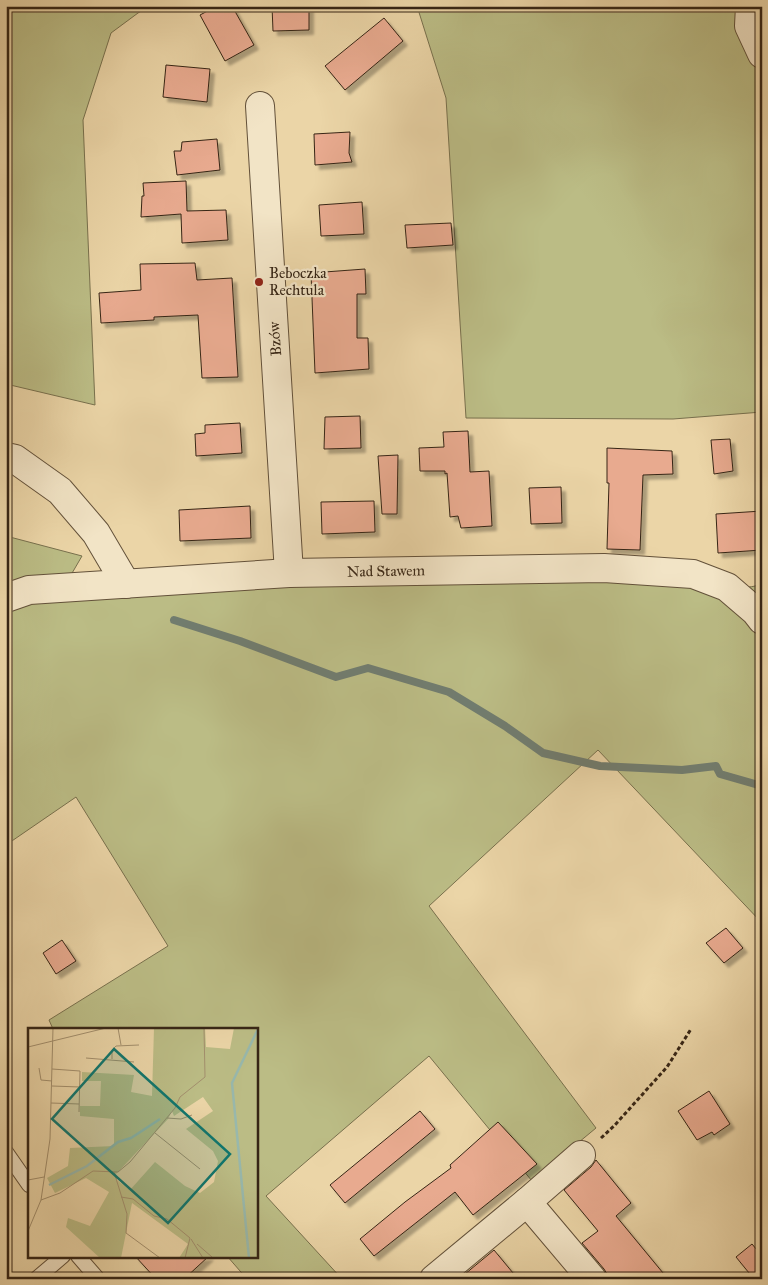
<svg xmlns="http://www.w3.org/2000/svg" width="768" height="1285" font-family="'IM FELL Great Primer',serif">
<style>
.green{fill:#bbbc85;stroke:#78704d}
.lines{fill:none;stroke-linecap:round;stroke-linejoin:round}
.stream{stroke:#717d70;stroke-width:8}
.building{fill:#e8aa8f;stroke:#362515;filter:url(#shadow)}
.service-casing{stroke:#63513a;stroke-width:16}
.minor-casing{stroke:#63513a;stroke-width:30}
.path{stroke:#362515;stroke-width:3;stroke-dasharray:4 2.5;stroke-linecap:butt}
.service{stroke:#f2e4c6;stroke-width:14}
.minor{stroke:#f2e4c6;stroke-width:28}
.poi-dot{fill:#8f2418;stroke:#f2e4c6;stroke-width:2}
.labels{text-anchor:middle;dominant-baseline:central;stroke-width:4.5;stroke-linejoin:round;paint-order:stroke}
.poi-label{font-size:15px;fill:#362515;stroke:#f2e4c6;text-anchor:start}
.street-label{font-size:15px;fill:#362515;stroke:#f2e4c6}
.inset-river{fill:none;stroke:#98b8ac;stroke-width:2.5}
.inset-road{fill:none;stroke:#a38f6d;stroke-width:1}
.view{fill:#0f766e;fill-opacity:0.15;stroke:#0f766e;stroke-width:2.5}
.inset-edge{fill:none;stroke:#362515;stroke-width:2.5}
</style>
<defs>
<filter id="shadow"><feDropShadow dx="4.5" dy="4.5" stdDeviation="1" flood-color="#0004"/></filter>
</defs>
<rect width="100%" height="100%" fill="#ebd5a7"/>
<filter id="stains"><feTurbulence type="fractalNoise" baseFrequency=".004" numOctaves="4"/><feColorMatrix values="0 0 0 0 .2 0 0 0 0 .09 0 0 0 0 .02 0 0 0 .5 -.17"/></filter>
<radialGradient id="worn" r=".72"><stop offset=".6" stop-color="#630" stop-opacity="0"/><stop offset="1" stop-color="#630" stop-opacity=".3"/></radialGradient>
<g class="green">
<path d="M6 6H150L138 13 111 33 83 120 95 405 6 384Z"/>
<path d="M417 6H762V412L673 419 466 418 446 98Z"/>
<path d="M6 536 82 556 57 599 656 558 744 587C751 587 758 587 762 581V923L598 750 429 906 596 1128 532 1181 429 1056 266 1196 342 1279H247L227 1256H256V1029H53L49 1020 168 946 76 797 6 845Z"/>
</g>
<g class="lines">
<path class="stream" d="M174 620 240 641 336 677 368 668 449 692 505 726 543 753 600 766 682 770 716 766 720 774 762 786"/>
</g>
<g class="building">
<path d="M217 6H232L254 45 225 61 200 15Z"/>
<path d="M272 6H309V30L273 31Z"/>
<path d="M384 18 403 41 345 90 325 66Z"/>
<path d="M166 65 210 69 207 102 163 97Z"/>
<path d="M350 132 349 153 352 162 315 165 314 134Z"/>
<path d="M217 139 220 170 177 175 174 151H181L182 142Z"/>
<path d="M186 181 187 211 226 210 228 240 182 243 181 214 141 217 142 196H144L143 183Z"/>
<path d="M362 202 364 234 321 236 319 205Z"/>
<path d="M451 223 453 245 407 248 405 225Z"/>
<path d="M195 263 197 280 232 278 238 377 202 378 198 315 154 317V320L101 323 99 293 141 290 140 264Z"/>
<path d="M365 269 366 294H357V338H368L369 369 315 373 311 273Z"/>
<path d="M360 416 361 448 324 449 325 417Z"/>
<path d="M240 423 242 453 196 456 195 434 205 433V425Z"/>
<path d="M468 431 470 472 489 471 492 526 461 528 458 516 450 517 447 473 445 474V471H420L419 448 444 447 443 432Z"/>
<path d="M730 439 733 471 714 474 711 440Z"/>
<path d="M607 448 672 451 673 474 643 475 640 550 607 549 609 483H607Z"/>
<path d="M398 455 397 514H382L378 456Z"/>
<path d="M561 487 562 523 531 524 529 488Z"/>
<path d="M374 501 375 532 322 534 321 502Z"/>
<path d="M250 506 251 538 180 541 179 510Z"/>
<path d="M762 511V550L718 553 716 514Z"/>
<path d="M726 928 743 948 724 963 706 943Z"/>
<path d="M62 940 76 961 56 974 43 953Z"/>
<path d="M709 1091 730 1124 714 1135 712 1132 697 1140 678 1111Z"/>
<path d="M420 1111 435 1129 345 1203 330 1185Z"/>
<path d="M498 1122 537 1164 473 1215 455 1192 374 1256 360 1239 405 1202 451 1168 450 1165Z"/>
<path d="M596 1160 631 1203 616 1216 668 1279H610L604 1269 582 1243 598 1231 564 1190 591 1167Z"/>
<path d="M752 1244 762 1256V1279H754L736 1257Z"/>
<path d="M494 1250 518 1279H459Z"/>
<path d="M135 1256H209L184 1279H156Z"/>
</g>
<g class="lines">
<g class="service-casing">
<g id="service">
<path d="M6 1152 29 1185"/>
<path d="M78 1256 98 1279"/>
<path d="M36 1279 63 1256"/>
</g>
</g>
<g class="minor-casing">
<g id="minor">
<path d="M750 6 749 26 762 54"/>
<path d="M260 106 289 573"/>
<path d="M6 457 15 459 60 491 96 533 126 584"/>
<path d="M6 598 29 590 289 573 604 568 693 574 727 587 755 611 762 620"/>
<path d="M527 1202 592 1279"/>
<path d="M434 1279 527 1202 581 1155"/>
</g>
</g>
<path class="path" d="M601 1138 614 1126 667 1067 691 1029"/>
<use href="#service" class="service"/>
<use href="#minor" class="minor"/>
</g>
<circle class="poi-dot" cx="259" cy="282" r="5"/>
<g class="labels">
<g class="poi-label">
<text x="269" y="273">Beboczka<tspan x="269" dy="17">Rechtula</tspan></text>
</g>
<g class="street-label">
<text transform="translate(275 339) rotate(-94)">Bzów</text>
<text transform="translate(386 571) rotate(-1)">Nad Stawem</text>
</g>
</g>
<g transform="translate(28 1028)">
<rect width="230" height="230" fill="#ebd5a7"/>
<path d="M126 0H177L178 19 202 21 206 0H230V230H151L160 216 104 175 93 230H72L38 199 40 190 62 198 81 164 58 150 27 165 19 150 40 138 42 120 86 118V91L52 88V78H72L73 53H54V44L106 47 103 64 124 68ZM175 69 185 83 158 101 185 123 190 133 186 154 172 165 157 158 127 134 102 162 89 152 88 146 140 91 144 83 146 88Z" fill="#bbbc85" fill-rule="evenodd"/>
<path class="inset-river" d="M21 157 59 138 90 114 103 110 132 91M221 230 204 55 230 1"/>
<path class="inset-road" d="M90 0 93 17M0 19 78 0M58 30 106 34M84 31V22L88 18 111 17M11 40 13 52 24 53M24 41 52 43 51 84M24 58 52 59M23 75 51 76M139 90 153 91 164 87M127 105 172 141M86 144 99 186 98 205 132 230M0 152 16 149M93 169 105 171 126 188 139 191 162 210 157 230M13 172 32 165 65 143 90 144 102 134 147 80 152 69 177 49 176 0M0 203 13 172 22 111 25 0M163 211 175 230M169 216 184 229"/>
<path class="view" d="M86 21 202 126 140 195 24 91Z"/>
<rect width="230" height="230" class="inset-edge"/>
</g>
<rect width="768" height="1285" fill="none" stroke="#ebd5a7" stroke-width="25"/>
<rect x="8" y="8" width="753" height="1270" fill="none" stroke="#362515" stroke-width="2.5"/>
<rect x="12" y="12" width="743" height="1260" fill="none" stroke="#362515"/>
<rect width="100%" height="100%" filter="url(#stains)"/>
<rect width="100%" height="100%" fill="url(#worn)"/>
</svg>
